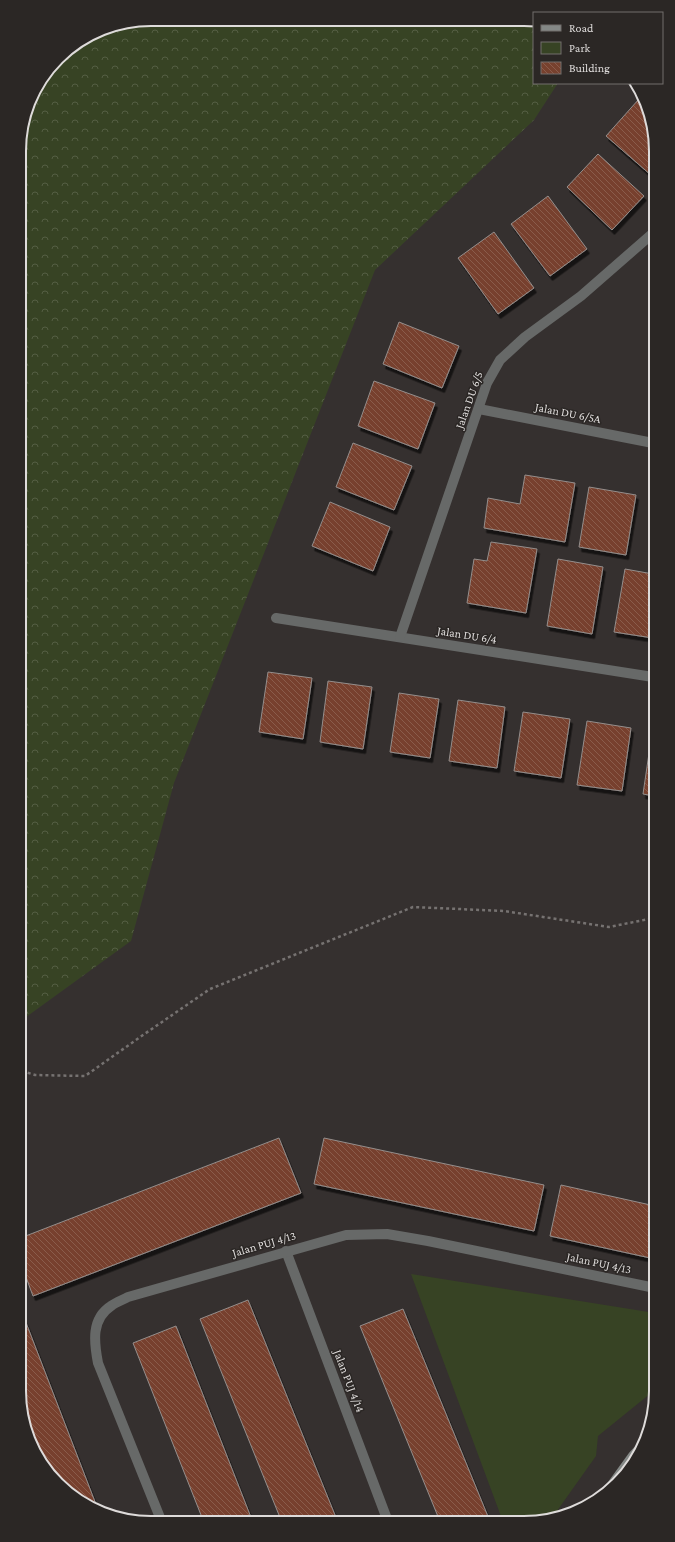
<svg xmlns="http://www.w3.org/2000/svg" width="675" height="1542" font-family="'Crimson Pro',serif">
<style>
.forest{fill:url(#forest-crowns)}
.green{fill:#374324}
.building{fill:url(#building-back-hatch);stroke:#948e8c;filter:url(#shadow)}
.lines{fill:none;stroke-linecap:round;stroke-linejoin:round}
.path{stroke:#767271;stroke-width:2.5;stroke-dasharray:3 3;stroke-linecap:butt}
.street{stroke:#676968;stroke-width:10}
.secondary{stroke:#848886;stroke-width:10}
.labels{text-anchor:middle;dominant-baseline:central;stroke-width:3;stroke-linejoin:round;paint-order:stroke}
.street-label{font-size:12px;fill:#dedbda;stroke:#2b2725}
.rim{fill:none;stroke:#dedbda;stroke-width:2}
</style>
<defs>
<pattern id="forest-crowns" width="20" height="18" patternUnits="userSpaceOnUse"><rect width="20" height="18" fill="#374324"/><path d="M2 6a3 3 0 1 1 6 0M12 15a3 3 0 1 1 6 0" fill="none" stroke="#545e43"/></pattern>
<pattern id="building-back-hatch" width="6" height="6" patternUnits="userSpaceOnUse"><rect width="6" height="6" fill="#77412e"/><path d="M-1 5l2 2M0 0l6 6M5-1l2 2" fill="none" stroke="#8a5c4c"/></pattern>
<filter id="shadow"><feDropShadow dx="2.5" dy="4.5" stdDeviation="0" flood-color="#0009"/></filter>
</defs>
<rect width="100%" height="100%" fill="#35302f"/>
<path class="forest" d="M151 19 534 21V83H558L534 120 375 270 174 783 131 941 22 1020 19 142 33 92 64 52 100 29Z"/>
<path class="green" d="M411 1274 655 1313 656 1389 598 1436 596 1456 552 1518 502 1519Z"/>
<g class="building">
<path d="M639 99 647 106 651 116 652 176 606 136Z"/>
<path d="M598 154 644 196 612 230 567 187Z"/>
<path d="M548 196 587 249 550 276 511 224Z"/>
<path d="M494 232 534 288 498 314 458 258Z"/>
<path d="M399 322 459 346 442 388 383 364Z"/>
<path d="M374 381 435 403 418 449 358 426Z"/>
<path d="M353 443 412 466 394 510 336 487Z"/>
<path d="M525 475 575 483 565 542 484 528 488 498 520 504Z"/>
<path d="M589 487 636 495 626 555 579 547Z"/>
<path d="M330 502 390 527 373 571 312 546Z"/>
<path d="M491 542 537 549 526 613 467 603 474 559 487 561Z"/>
<path d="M558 559 603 567 592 634 547 626Z"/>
<path d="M625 569 653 574V638L614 632Z"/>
<path d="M268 672 312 678 303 739 259 732Z"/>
<path d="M328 681 372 687 363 749 320 742Z"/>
<path d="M399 693 439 699 430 758 390 752Z"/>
<path d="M458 700 505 707 497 768 449 761Z"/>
<path d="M523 712 570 719 561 778 514 771Z"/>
<path d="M587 721 631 728 622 791 577 785Z"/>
<path d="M652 733H653L654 796 643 794Z"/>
<path d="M279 1138 301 1193 33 1296 23 1269V1237Z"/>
<path d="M324 1138 544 1185 534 1231 314 1184Z"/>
<path d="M561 1185 655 1206V1259L550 1236Z"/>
<path d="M248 1300 337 1520H281L200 1319Z"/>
<path d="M403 1309 489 1519H439L360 1326Z"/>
<path d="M25 1320 97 1507 64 1490 41 1464 24 1426 23 1321Z"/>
<path d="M176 1326 252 1520H203L133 1343Z"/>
</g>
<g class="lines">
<path class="path" d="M22 1071 35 1075 85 1076 143 1035 210 989 413 907 504 911 609 927 654 918"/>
<g class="street">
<path d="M479 409 653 443"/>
<path d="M276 618 653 677"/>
<path d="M400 637 487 383 500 360 525 337 581 296 652 234"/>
<path d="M286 1251 387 1519"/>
<path d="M161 1520 98 1363C94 1342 91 1319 111 1306 116 1302 123 1300 128 1297L346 1235 387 1234 428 1241 655 1288"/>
</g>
<path class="secondary" d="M607 1492 633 1456 645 1443"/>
</g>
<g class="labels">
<g class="street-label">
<text transform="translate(469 400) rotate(-70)">Jalan DU 6/5</text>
<text transform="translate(568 413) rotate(11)">Jalan DU 6/5A</text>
<text transform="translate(467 635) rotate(9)">Jalan DU 6/4</text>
<text transform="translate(264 1244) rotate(-16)">Jalan PUJ 4/13</text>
<text transform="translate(599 1263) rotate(12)">Jalan PUJ 4/13</text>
<text transform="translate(349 1381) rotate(69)">Jalan PUJ 4/14</text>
</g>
</g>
<path d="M0 0H675V1542H0ZM151 26H524A125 125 0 0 1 649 151V1391A125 125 0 0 1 524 1516H151A125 125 0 0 1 26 1391V151A125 125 0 0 1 151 26Z" fill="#2b2725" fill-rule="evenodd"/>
<path class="rim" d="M151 26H524A125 125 0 0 1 649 151V1391A125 125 0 0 1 524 1516H151A125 125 0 0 1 26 1391V151A125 125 0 0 1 151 26Z"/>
<rect x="533" y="12" width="130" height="72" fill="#2b2725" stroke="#736f6d"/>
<rect x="541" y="25" width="20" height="6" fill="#848886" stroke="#736f6d"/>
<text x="569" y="32" font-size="12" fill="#dedbda">Road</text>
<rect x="541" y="42" width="20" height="12" fill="#374324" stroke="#736f6d"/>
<text x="569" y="52" font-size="12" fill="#dedbda">Park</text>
<rect x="541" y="62" width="20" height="12" fill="url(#building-back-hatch)" stroke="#736f6d"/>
<text x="569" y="72" font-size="12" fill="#dedbda">Building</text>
</svg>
